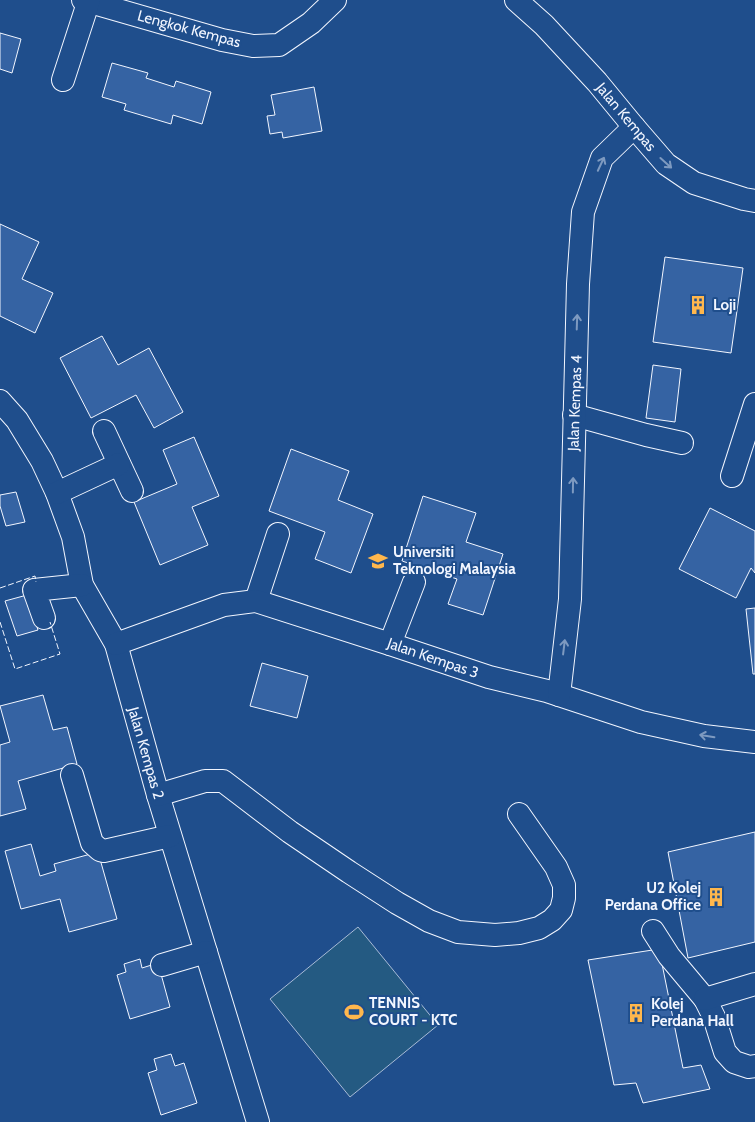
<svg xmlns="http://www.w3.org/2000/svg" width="755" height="1122" font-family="Cabin,sans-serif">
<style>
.green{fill:#245a82;stroke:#a8bbd7}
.building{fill:#3563a3;stroke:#f2f6ff}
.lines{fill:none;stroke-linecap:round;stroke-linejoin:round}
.minor-casing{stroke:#f2f6ff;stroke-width:24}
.minor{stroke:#1f4e8c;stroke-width:22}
.fence{stroke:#f2f6ff;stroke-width:1;stroke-dasharray:6 2.5;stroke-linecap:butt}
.oneway{stroke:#7e9ac0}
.labels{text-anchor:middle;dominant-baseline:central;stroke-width:4;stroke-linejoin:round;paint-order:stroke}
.street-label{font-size:15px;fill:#f2f6ff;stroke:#1f4e8c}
.poi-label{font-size:15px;font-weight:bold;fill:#f2f6ff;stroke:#1f4e8c;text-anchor:start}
</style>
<rect width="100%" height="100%" fill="#1f4e8c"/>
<path class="green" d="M358 927 438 1025 350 1097 270 999Z"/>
<g class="building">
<path d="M0 33 21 39 12 73 0 69Z"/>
<path d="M112 63 148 73 146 78 174 87 176 81 211 92 202 124 173 115 171 124 124 110 126 104 102 97Z"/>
<path d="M314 87 322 131 283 138 282 132 270 134 267 116 275 115 271 95Z"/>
<path d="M0 224 39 242 22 279 53 293 35 333 0 316Z"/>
<path d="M665 257 743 268 731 353 653 342Z"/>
<path d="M102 336 118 365 149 348 183 412 154 428 136 395 91 418 60 358Z"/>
<path d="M653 365 681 369 675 422 646 418Z"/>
<path d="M194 437 219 496 192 507 208 545 160 565 134 502 177 484 163 450Z"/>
<path d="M291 449 349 471 338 500 373 514 351 573 315 559 325 532 269 511Z"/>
<path d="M16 492 25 522 6 526 0 506V495Z"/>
<path d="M423 496 476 513 466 542 503 554 483 615 448 604 457 579 402 561Z"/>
<path d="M710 508 755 531V573L751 568 736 598 679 569Z"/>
<path d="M27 595 38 630 17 636 5 601Z"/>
<path d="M755 608V674H753L746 609Z"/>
<path d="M262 663 308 676 297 718 250 706Z"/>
<path d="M43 695 53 730 67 727 77 764 18 781 26 809 0 816V745L10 742 0 706Z"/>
<path d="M755 832V942L688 958 668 852Z"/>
<path d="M31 844 40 876 56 871 54 864 98 852 117 919 69 932 60 899 21 909 5 851Z"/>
<path d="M659 949 683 1068 701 1065 710 1089 643 1103 636 1083 614 1085 588 960Z"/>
<path d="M140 959 142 968 158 963 170 1007 130 1019 117 975 126 972 124 964Z"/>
<path d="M171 1054 175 1066 184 1063 197 1103 161 1115 148 1073 157 1070 154 1059Z"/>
</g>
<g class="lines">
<g class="minor-casing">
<g id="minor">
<path d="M83 0 222 40 253 46 279 45 311 23 335 0"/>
<path d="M516 0 544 25 597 82 634 127 666 164 694 183 744 199 755 201"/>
<path d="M63 80 89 0"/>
<path d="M0 401 17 420 42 461 57 493 73 537 82 585 116 644 158 795 258 1122"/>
<path d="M574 415 646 435 682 443"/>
<path d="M104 431 132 491"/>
<path d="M732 476 755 404"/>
<path d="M57 493 119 464"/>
<path d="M256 601 278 534"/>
<path d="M44 618 34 590 82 585"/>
<path d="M116 644 224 605 256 601 390 644 489 677 547 691 641 722 704 736 755 742"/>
<path d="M390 644 414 582"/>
<path d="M559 695 570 599 578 284 583 212 602 158 634 127"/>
<path d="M72 775 92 843 100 850 104 851 170 836"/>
<path d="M158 795 205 781H223L290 832 349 872 397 903 429 921 458 932 495 935 519 933 539 928 552 920 561 910 564 898V885L556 867 519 814"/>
<path d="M653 931 669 956 705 999 714 1017 725 1052 734 1062 749 1067 755 1066"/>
<path d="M162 965 206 952"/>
<path d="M705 999 755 984"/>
</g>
</g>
<use href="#minor" class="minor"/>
<g class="fence">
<path d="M0 588 35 576 36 582"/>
<path d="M0 622 15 669 60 654 50 622"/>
</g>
</g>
<defs><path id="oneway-shaft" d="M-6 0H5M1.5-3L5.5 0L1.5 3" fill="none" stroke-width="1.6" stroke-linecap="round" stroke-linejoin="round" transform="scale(1.25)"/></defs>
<g class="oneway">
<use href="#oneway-shaft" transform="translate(666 163) rotate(42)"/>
<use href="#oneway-shaft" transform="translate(601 164) rotate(-65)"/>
<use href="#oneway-shaft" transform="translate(577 322) rotate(-88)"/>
<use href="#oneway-shaft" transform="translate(573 485) rotate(-89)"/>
<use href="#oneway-shaft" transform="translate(564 647) rotate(-83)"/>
<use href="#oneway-shaft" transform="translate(707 736) rotate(-171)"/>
</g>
<defs>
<g id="building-bare" transform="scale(1.5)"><path d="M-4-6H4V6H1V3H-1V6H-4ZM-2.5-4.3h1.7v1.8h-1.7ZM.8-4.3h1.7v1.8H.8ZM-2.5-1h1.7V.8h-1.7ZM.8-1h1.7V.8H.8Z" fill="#ffb74d" stroke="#1f4e8c" stroke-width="2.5" paint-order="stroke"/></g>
<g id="university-bare" transform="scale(1.5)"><path d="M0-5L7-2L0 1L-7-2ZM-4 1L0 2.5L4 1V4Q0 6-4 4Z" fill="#ffb74d" stroke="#1f4e8c" stroke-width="2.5" paint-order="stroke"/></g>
<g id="stadium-bare" transform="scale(1.5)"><path d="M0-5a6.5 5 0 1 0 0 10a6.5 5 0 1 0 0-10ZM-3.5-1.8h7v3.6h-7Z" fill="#ffb74d" stroke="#1f4e8c" stroke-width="2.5" paint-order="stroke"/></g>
</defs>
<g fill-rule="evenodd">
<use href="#building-bare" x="698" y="305"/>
<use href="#university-bare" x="378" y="561"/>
<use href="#building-bare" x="716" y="897"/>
<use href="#stadium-bare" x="354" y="1012"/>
<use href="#building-bare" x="636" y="1013"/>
</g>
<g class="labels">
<g class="street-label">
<text transform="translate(189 29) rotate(15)">Lengkok Kempas</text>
<text transform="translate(626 117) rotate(50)">Jalan Kempas</text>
<text transform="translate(575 403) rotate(-88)">Jalan Kempas 4</text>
<text transform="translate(433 658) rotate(19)">Jalan Kempas 3</text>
<text transform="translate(146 753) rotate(74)">Jalan Kempas 2</text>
</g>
<g class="poi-label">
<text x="713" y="305">Loji</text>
<text x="393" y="552">Universiti<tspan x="393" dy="17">Teknologi Malaysia</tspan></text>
<text x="701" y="888" text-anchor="end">U2 Kolej<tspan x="701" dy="17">Perdana Office</tspan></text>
<text x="369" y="1003">TENNIS<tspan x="369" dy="17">COURT - KTC</tspan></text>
<text x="651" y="1004">Kolej<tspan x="651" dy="17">Perdana Hall</tspan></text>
</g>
</g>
</svg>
